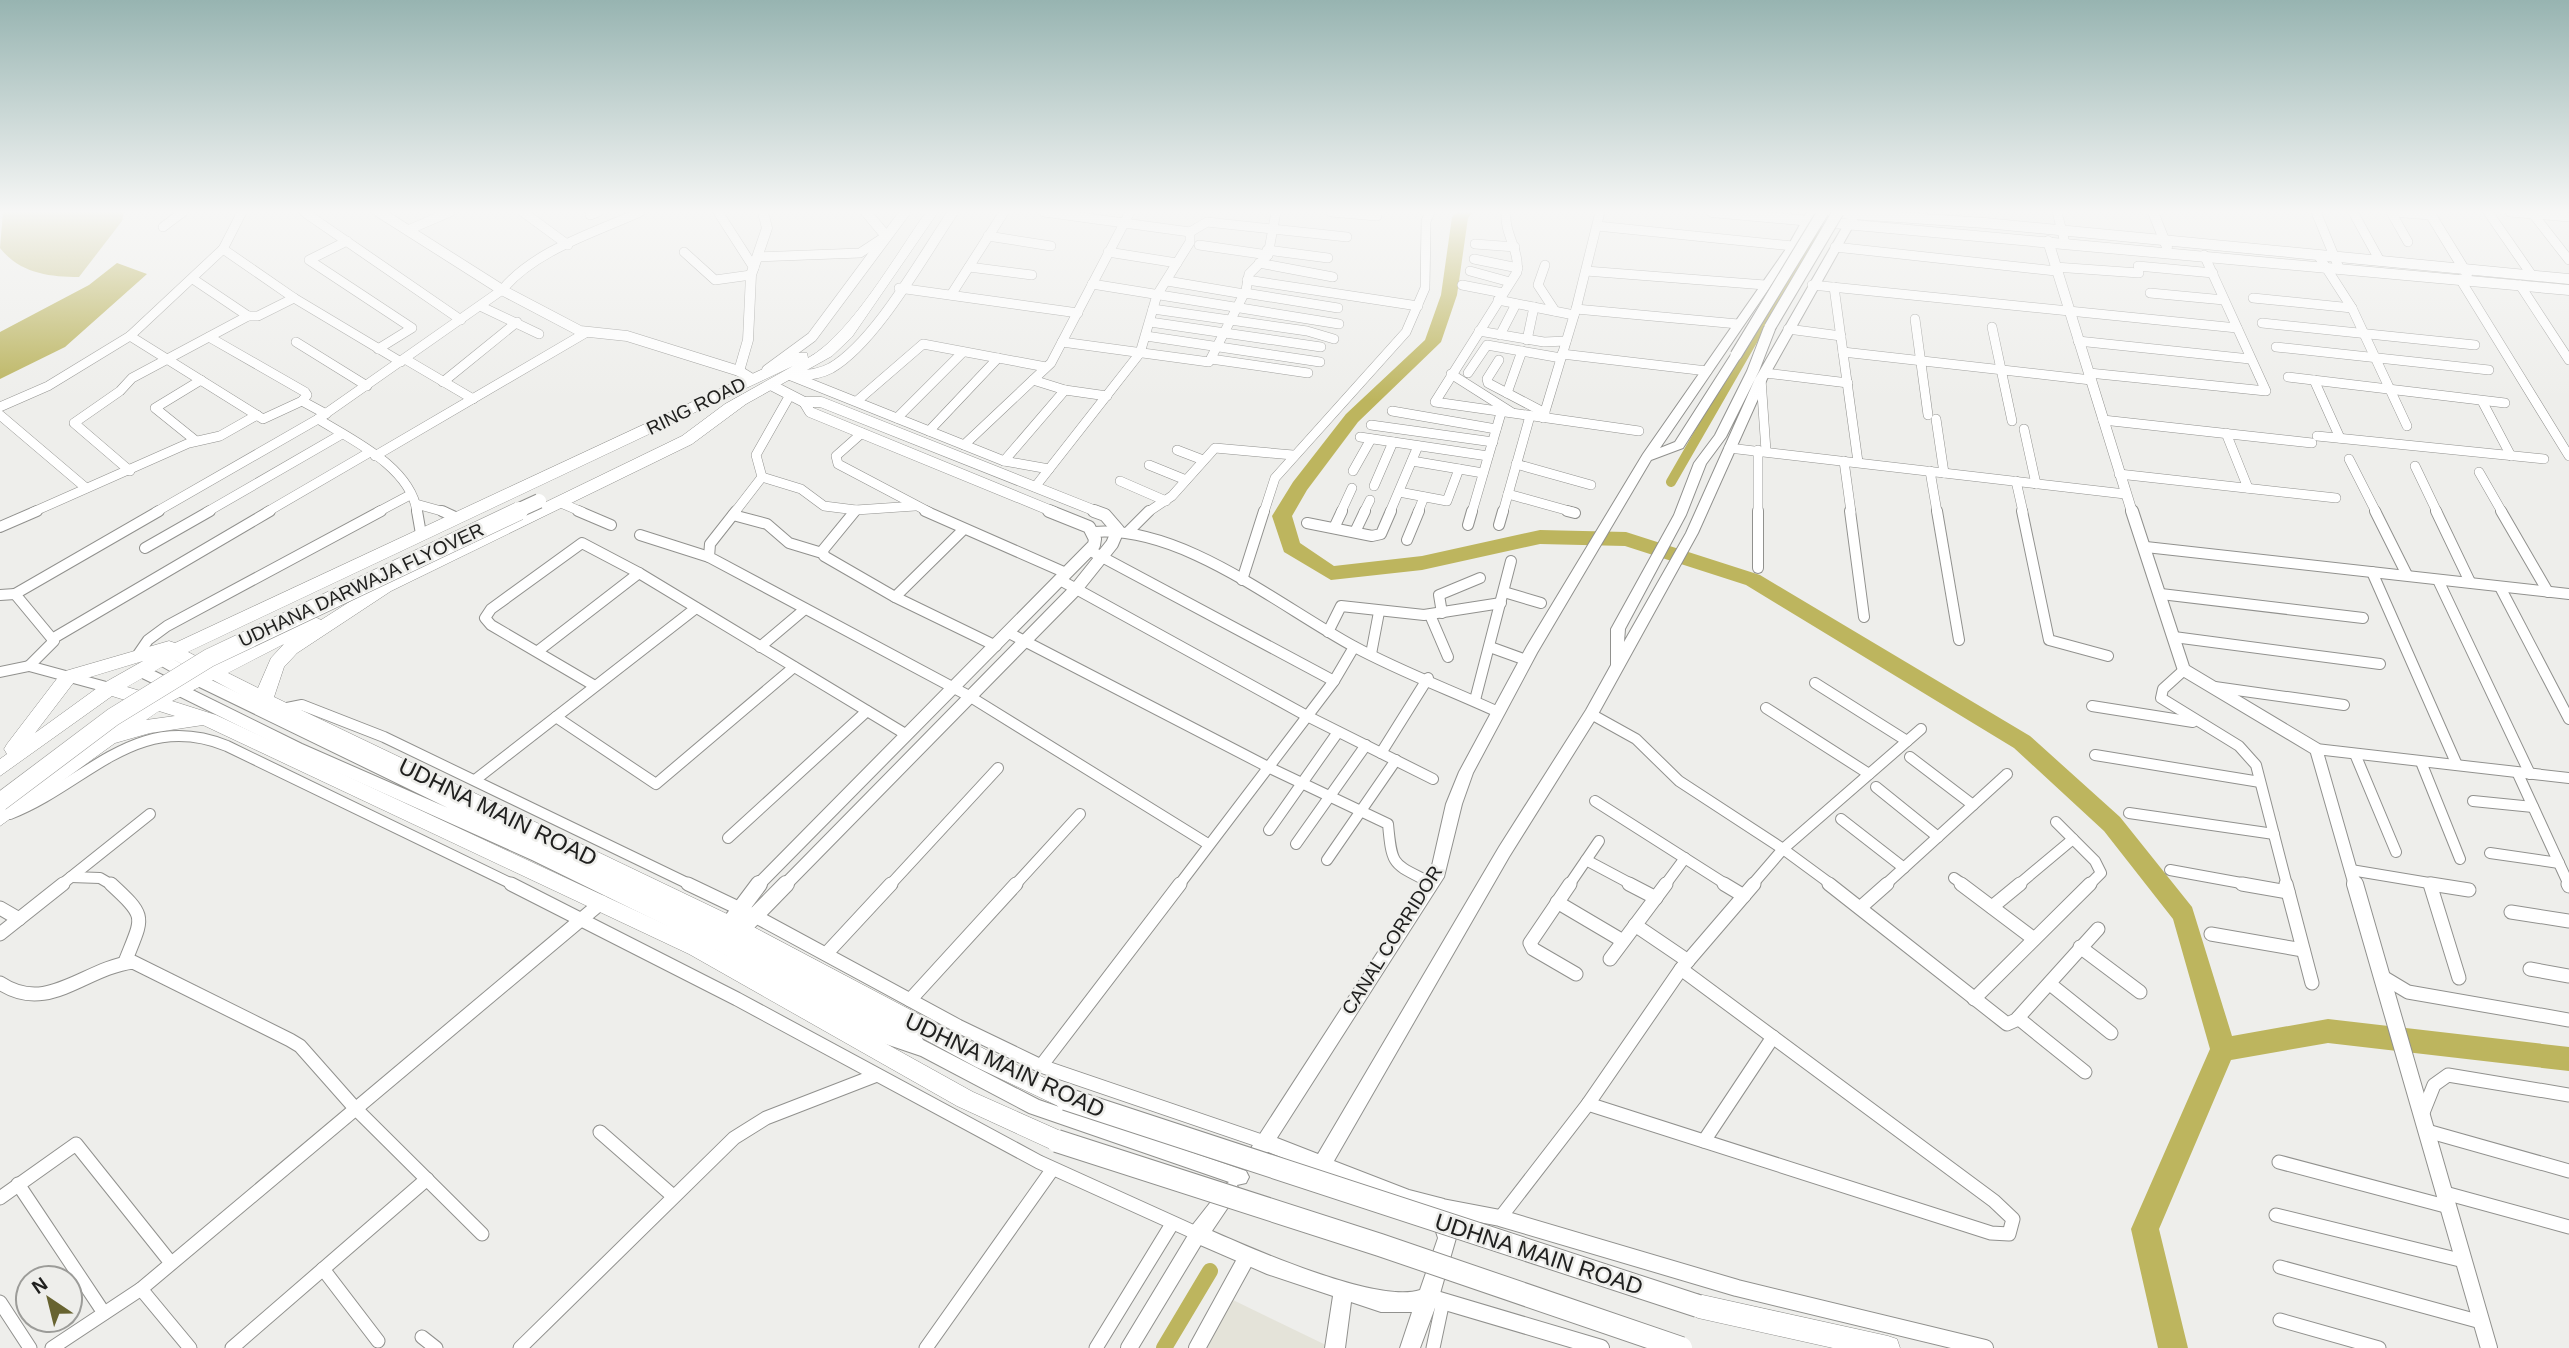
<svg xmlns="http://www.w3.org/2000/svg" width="2569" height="1348" font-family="Arial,sans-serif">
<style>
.built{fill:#e4e3d9}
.green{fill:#c8c48c}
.forest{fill:#b9b25a}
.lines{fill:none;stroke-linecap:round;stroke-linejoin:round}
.canal-far1{stroke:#bdb55e;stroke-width:10}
.canal{stroke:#bdb55e;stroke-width:16}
.river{fill:#bdb55e;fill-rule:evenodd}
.minor-far2-casing{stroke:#91918e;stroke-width:10}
.minor-far1-casing{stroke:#91918e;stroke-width:12}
.minor-casing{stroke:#91918e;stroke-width:15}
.tertiary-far2-casing{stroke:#91918e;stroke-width:11}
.tertiary-far1-casing{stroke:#91918e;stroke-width:14}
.tertiary-casing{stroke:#91918e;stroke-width:18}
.secondary-casing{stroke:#91918e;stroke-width:2}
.trunk-casing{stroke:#91918e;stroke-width:1}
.minor-far2{stroke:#fff;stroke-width:9}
.minor-far1{stroke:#fff;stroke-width:10}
.minor{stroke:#fff;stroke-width:13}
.tertiary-far2{stroke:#fff;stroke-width:10}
.tertiary-far1{stroke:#fff;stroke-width:12}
.tertiary{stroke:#fff;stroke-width:16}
.secondary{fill:#fff;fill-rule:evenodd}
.trunk{fill:#fff;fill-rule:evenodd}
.secondary-bridge-casing{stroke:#91918e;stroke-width:13;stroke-linecap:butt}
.trunk-bridge-far2-casing{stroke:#91918e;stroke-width:16;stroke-linecap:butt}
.trunk-bridge-far1-casing{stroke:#91918e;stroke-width:19;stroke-linecap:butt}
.trunk-bridge-casing{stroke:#91918e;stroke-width:24;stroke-linecap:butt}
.secondary-bridge{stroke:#fff;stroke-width:11}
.trunk-bridge-far2{stroke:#fff;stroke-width:14}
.trunk-bridge-far1{stroke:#fff;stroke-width:18}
.trunk-bridge{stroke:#fff;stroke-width:22}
.labels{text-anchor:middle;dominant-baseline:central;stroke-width:5;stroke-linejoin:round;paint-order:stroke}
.street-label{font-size:19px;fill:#20201f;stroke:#eeeeeb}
.near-street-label{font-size:23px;fill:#20201f;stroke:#eeeeeb}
</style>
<rect width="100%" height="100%" fill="#eeeeeb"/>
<path class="built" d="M1231 1299 1330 1347V1348H1203Z"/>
<path class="green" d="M3 212H124L122 221 79 277C48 277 20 273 0 248Z"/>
<path class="forest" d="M117 263 147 274 65 347 0 379V332L89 285Z"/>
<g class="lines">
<path class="canal-far1" d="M1671 482 1774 303 1822 228"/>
<path class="canal" d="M1164 1348 1210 1271"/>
<path class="river" d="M1457 212H1473L1468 218 1457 295 1441 342 1358 422 1307 490 1292 516 1300 543 1334 566 1422 556 1540 530 1626 532 1760 575 2030 736 2120 817 2192 907 2232 1036 2328 1019 2569 1047V1071L2328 1043 2231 1060 2159 1229 2188 1348H2158L2131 1229 2210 1049 2173 919 2104 831 2014 748 1746 585 1625 546 1540 544 1422 570 1331 580 1284 552 1272 516 1293 482 1346 414 1425 340 1441 295 1452 217Z"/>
<g class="minor-far2-casing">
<g id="minor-far2">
<path d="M304 212 461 320"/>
<path d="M523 212 568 245"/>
<path d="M718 212 754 268"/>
<path d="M1044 212 1190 232 1207 222 1347 237"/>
<path d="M1331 212 1377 216"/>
<path d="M1506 212C1504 234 1520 250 1517 272L1435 402 1639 431"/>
<path d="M2057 212 2065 243"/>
<path d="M2316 212 2339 268"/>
<path d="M2353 212 2380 261"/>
<path d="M2391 212 2408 242"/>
<path d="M2392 212 2431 215"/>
<path d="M2488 212 2531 274"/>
<path d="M2510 212 2569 217"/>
<path d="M2533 214 2569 260"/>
<path d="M590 215 598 212"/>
<path d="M1597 226 1793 246"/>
<path d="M163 227 183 212"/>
<path d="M408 230 450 212"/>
<path d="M988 236 1051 246"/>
<path d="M347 241 309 260 412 328 378 349"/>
<path d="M1475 244 1515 247"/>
<path d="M1199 245 1268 255"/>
<path d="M1835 247 2056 271"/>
<path d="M223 249 294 298 401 362"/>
<path d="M1267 250 1328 258"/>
<path d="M684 252 715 280 751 275"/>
<path d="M1108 252 1177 263"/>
<path d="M2318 255 2352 308 2407 426"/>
<path d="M758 257 860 253 886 236"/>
<path d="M1474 259 1518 268"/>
<path d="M1259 263 1333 277"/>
<path d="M1545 265 1538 285 1555 311"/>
<path d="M2138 266 2213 273"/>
<path d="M969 267 1032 275"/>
<path d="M2055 267 2139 273"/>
<path d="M1470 271 1510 282"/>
<path d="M1586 271 1765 285"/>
<path d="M193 279 248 316"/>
<path d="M2460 279 2569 456"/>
<path d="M1247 280 1418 306"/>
<path d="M1167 281 1244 294"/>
<path d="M1092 284 1339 324"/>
<path d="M1462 285 1503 293"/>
<path d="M1812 285 2237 328"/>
<path d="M2520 285 2569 360"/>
<path d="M1834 287 1858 462"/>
<path d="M899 288 1078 313"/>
<path d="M1245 293 1338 308"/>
<path d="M2150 293 2224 300"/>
<path d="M951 295 1004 212"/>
<path d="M2253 298 2352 308"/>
<path d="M1498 300 1574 315"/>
<path d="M480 306 539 334"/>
<path d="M1153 309 1307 331 1334 339"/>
<path d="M1576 309 1738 324"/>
<path d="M1915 319 1928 415"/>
<path d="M1150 322 1321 347"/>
<path d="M2262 323 2475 345"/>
<path d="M1992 327 2012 421"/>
<path d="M1788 329 1841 336"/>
<path d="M1479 331 1544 342 1566 341"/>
<path d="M1500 335 1516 304"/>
<path d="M130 336 263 419 302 401"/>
<path d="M1146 336 1320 362"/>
<path d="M209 337 305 392 307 395 302 401 326 414"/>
<path d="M1527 340 1534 307"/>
<path d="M2078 341 2250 359"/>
<path d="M296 342 367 386"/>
<path d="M1062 342 1209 362 1246 290 1249 274 1268 255 1276 212"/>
<path d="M2276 347 2489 370"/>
<path d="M1843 352 2091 380"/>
<path d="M1562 354 1707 371"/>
<path d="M405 359 473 399"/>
<path d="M1211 359 1308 373"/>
<path d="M1499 360 1487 379 1488 383 1545 413"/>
<path d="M1468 373 1487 345 1561 358"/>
<path d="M1765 373 1848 383"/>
<path d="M2089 373 2266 391 2204 255"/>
<path d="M1451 374 1511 412"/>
<path d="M789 375 1004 461 1049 469"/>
<path d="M2288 377 2505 403"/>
<path d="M1761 379 1766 451"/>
<path d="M1033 380 1065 390 1107 396"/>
<path d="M2314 380 2340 438"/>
<path d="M443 382 517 322"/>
<path d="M1507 393 1522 351"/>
<path d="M857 401 923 344 1046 367"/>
<path d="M2482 401 2511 456"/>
<path d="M0 407 48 386 130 336 223 249 242 212"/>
<path d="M1392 411 1496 429"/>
<path d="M0 415 86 488"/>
<path d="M897 418 963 352"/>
<path d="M1543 418 1576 309 1600 212"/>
<path d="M318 419C352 440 411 467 417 512"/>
<path d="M1936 419 1944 473"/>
<path d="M2103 420 2312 443"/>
<path d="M1371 425 1493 442"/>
<path d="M2024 429 2036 484"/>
<path d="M929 431 998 358"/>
<path d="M862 433 836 456 838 464 929 512"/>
<path d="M2226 433 2248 488"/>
<path d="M2317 436 2544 459"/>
<path d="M1360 437 1488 456"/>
<path d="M196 441 155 408 201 380"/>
<path d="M964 445 1051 363 1130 212"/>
<path d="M1729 448 2125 494"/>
<path d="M1177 450 1203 460"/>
<path d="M1758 450V512"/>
<path d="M375 456 587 332"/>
<path d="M2349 459 2376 512"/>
<path d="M1004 461 1065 390"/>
<path d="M1412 461 1483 473"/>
<path d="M1844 461 1851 512"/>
<path d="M1516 464 1591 485"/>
<path d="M1149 465 1186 480"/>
<path d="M2415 466 2437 512"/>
<path d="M130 471 74 423 120 391 132 378 248 316H258L294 298"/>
<path d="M1353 471 1371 439"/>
<path d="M1930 471 1937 512"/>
<path d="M2479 472 2502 512"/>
<path d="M2119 474 2336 498"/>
<path d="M762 477 801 489 824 506 856 510 915 506"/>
<path d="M1120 481 1166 501"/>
<path d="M2016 481 2023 512"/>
<path d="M1374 486 1393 442"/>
<path d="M1035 487 1140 353 1157 295 1190 242V232"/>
<path d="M1399 492 1447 501 1459 469"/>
<path d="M1508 494 1573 512"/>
<path d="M561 503 582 512"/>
<path d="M416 504 445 512"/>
<path d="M33 512 189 443 220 436 257 415"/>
<path d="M156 512 318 419 502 290C535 250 594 233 640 212"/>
<path d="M207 512 342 434"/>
<path d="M267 512 370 452"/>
<path d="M378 512 410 495"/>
<path d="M735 512 762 477 756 455 790 395"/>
<path d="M854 512 856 510"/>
<path d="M1148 512 1172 496 1215 448 1293 455"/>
<path d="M1264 512 1275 478 1406 332 1425 288 1426 221 1430 212"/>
<path d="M1341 512 1352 488"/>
<path d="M1364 512 1370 500"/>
<path d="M1390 512 1418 446"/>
<path d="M1418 512 1424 497"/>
<path d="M1472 512 1501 413"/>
<path d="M1503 512 1530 416"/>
</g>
</g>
<g class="minor-far1-casing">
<g id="minor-far1">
<path d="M417 511 421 534"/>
<path d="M442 511 455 517"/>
<path d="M578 511 611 525"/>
<path d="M736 511 710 544 709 557 969 696 1208 844"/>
<path d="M855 511 823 550 824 556 895 597 996 646"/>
<path d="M925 511 1066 573"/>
<path d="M1567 511 1575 513"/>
<path d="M1758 511V568"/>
<path d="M1850 511 1864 617"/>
<path d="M1937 511 1959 640"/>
<path d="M2022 511 2049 640 2108 656"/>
<path d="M2375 511 2407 575"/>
<path d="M2436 511 2470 582"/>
<path d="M2501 511 2548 592"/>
<path d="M733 515 767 524 789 543 822 553"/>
<path d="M1307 523 1372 536 1381 534 1391 511"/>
<path d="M1468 525 1472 511"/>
<path d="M1499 525 1503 511"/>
<path d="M0 527 37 511"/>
<path d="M1334 528 1342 511"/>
<path d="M1129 531 1149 511"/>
<path d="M1094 532C1181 525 1278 605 1353 646 1399 671 1450 690 1498 712"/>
<path d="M1355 532 1365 511"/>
<path d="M640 535 709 557"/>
<path d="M1407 540 1419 511"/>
<path d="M2146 547 2569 594"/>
<path d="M145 548 210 511"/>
<path d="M1089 550 1334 681"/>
<path d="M2372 572 2457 765"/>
<path d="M1060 580 1307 716 1433 779"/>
<path d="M1242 580 1264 511"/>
<path d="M2438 580 2530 774"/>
<path d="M2500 587 2569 719"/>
<path d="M1504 592 1541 603"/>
<path d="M2161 594 2363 618"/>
<path d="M0 595 15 594"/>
<path d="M895 597 964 529"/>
<path d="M1442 613 1439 595 1480 578"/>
<path d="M1430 615 1448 657"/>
<path d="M1328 632 1341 606 1424 615 1501 603"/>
<path d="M1009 633 1270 768 1388 824C1392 868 1393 863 1431 883"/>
<path d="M2174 637 2380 664"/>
<path d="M52 639 270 511"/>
<path d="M760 647 805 609"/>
<path d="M1490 647 1526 660"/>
<path d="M538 651 639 573"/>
<path d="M1371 654 1379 612"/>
<path d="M137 656 148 640 167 626 381 511"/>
<path d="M29 666 54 641 15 594 159 511"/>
<path d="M2184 670 2163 689 2161 698 2239 746 2256 765 2287 885"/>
<path d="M1815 683 1907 741"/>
<path d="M595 686 491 625 485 618 491 609 582 543 639 573 907 735"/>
<path d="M2215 687 2344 705"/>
<path d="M1475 700 1511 561"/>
<path d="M2092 706 2193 722"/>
<path d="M1766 708 1869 774"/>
<path d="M282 709 302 705 384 737 691 885"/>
<path d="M1591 714 1636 739 1679 781 1783 849 1832 885"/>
<path d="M556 717 656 784 794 667"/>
<path d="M2316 749 2569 778"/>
<path d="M1381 753 1428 678"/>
<path d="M2355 754 2396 852"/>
<path d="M2095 755 2260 782"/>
<path d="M1910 757 1973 805"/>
<path d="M2421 762 2460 859"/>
<path d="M2518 774 2569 885"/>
<path d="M475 780 696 608"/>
<path d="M1876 787 1938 837"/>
<path d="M1595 801 1727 885"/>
<path d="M2473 801 2533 807"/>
<path d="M2129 813 2274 834"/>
<path d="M10 814C87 784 136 709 227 746L514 885"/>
<path d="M1841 819 1904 868"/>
<path d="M2056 822 2095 861 2101 873 2089 885"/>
<path d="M1269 830 1338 732"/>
<path d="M728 838 867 711"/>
<path d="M1296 844 1366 745"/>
<path d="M2490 853 2559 863"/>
<path d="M1327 860 1396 760"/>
<path d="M1586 860 1633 885"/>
<path d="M2170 870 2252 885"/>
<path d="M2351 870 2441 885"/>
<path d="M71 877 100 878 112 885"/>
<path d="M1954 878 1964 885"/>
<path d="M61 885 150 814"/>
<path d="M890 885 998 768"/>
<path d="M1015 885 1080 814"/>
<path d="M1179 885 1334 681 1354 647"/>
<path d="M1569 885 1599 841"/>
<path d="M1665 885 1685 858"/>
<path d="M1752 885 1783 849 1921 729"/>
<path d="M1885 885 2007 774"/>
<path d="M2018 885 2073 839"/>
</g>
</g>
<g class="minor-casing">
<g id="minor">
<path d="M111 884C148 918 143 916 125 962"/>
<path d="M511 884 737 999 1039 1162 1198 1234"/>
<path d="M688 884 755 916 958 1026 1041 1066 1264 1142"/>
<path d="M1570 884 1530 943 1533 949 1576 974"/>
<path d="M1629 884 1656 898"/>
<path d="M1724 884 1744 896"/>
<path d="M1829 884 2007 1024 2016 1020 2098 929"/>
<path d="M1961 884 2034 939"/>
<path d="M2242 884 2288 892"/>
<path d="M2286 884 2312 983"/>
<path d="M2430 884 2459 978"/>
<path d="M2431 884 2469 890"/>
<path d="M2568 884 2569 886"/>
<path d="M1557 902 1623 941"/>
<path d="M1861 907 1887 884"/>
<path d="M1992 907 2020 884"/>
<path d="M0 908 19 919"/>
<path d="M2511 912 2569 921"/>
<path d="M1635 925 1688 961"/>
<path d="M0 934 63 884"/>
<path d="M2211 934 2303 950"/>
<path d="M2080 947 2140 992"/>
<path d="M826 954 891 884"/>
<path d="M1610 959 1666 884"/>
<path d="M2530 969 2569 976"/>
<path d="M2383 977 2408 992 2569 1020"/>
<path d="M0 983C48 1015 84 968 133 962L290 1040 300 1046 354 1107 482 1234"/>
<path d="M2050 984 2111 1033"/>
<path d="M1974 999 2090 884"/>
<path d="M910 1000 1016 884"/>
<path d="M2018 1018 2085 1072"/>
<path d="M1041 1066 1180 884"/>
<path d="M1588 1104 1991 1233 2009 1234 2013 1219 1994 1201 1681 969"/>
<path d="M2422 1115 2434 1085 2448 1075 2569 1095"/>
<path d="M2427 1131 2569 1171"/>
<path d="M600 1132 673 1196"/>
<path d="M1704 1141 1773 1037"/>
<path d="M2279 1162 2449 1207"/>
<path d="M18 1184 104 1313"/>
<path d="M2445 1193 2569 1227"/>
<path d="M0 1198 76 1144 171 1263"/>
<path d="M2276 1215 2464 1261"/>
<path d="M1500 1218 1588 1104 1681 969 1754 884"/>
<path d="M2280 1267 2481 1322"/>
<path d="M323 1269 378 1341"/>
<path d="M141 1289 190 1348"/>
<path d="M0 1302 30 1348"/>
<path d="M2280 1320 2379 1348"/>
<path d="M422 1337 436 1348"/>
<path d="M52 1348 141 1289 602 902"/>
<path d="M232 1348 427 1179"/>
<path d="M520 1348 734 1138 766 1118 877 1075"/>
<path d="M926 1348 1052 1170"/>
<path d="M1096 1348 1172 1224"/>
<path d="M1433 1348 1443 1301"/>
</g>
</g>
<g class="tertiary-far2-casing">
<g id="tertiary-far2">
<path d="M379 212 502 290 580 331 627 336 739 371 752 379"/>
<path d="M866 212 886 236"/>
<path d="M1712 212 2569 290"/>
<path d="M1823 212 1985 223 2569 279"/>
<path d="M2153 212 2167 247"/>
<path d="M2429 212 2467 274"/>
<path d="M2048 241 2132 512"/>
<path d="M767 370 812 337 905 212"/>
<path d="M739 371 748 340 751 275 767 228 763 212"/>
<path d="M789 375C803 376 818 375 831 368 876 342 923 256 953 212"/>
<path d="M771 385 804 402H821L1098 512"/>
<path d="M804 402 810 412 1054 512"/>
</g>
</g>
<g class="tertiary-far1-casing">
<g id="tertiary-far1">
<path d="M2132 511 2184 670 2316 749 2355 885"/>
<path d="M758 885 1094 545 1095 539 1089 527 1049 511"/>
<path d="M785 885 1076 589 1112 544 1118 530 1105 515 1094 511"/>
</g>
</g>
<g class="tertiary-casing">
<g id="tertiary">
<path d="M2355 884 2489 1348"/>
<path d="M729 924 759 884"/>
<path d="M741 930 786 884"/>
<path d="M1437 1206 1500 1218 1737 1288 1985 1348"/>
<path d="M1429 1297 1601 1348"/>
<path d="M1129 1348 1198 1234"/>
<path d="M1197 1348 1247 1257"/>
</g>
</g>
<g class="secondary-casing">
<g id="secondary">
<path d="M1807 212H1817L1798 246 1660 448 1675 442 1732 353 1736 351 1742 355 1683 448 1651 460 1537 653 1473 773 1462 804 1444 877 1277 1138 1318 1154 1499 847 1586 710 1611 665V629L1674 515 1694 463 1715 435 1747 371 1764 327 1770 324 1776 327 1759 371 1726 437 1706 464 1686 515 1625 629 1624 642 1686 533 1755 379 1851 212H1861L1767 379 1698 533 1596 718 1509 857 1334 1161 1409 1190 1444 1199 1456 1238 1439 1297 1420 1348H1400L1412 1312H1381L1351 1302 1345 1348H1325L1333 1296 1267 1274 1191 1241 1189 1234 1191 1227 1224 1185 1229 1182 1029 1113 921 1056 874 1040 716 950 532 860 292 752 136 675 134 671 136 667H146L302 744 448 808 191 683 156 663 154 659 156 655H166L201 675 813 971 898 1018 921 1036 923 1040 1039 1100 1246 1171 1249 1177 1246 1183 1237 1185 1239 1191 1212 1231C1255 1250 1378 1304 1420 1290L1438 1238 1430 1213 1409 1208 1268 1152 1260 1157 1254 1154 1251 1148 1431 870 1446 804 1459 772 1527 646 1643 454 1788 246Z"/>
<path d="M29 661 110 683 115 684 117 688 115 692 110 693 29 671 0 677V667Z"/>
</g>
</g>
<g class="trunk-casing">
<g id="trunk">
<path d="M926 212H938L852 337 832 356 746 404 692 444 391 591 297 653 284 667 274 697 748 924 992 1053 1074 1092 1077 1099 1074 1106 1066 1109 1058 1106 976 1067 734 936 276 714 213 680 172 701 216 715 703 942 973 1092 1065 1133 1068 1141 1065 1149 1057 1152 957 1106 689 954 203 725 150 733 115 743 0 826V808L141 705 112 696 0 776V759L7 754 4 749 7 744 62 672 169 641 175 643 797 353H807L808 358C851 334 896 254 926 212ZM793 366 725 404 682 436 379 583 321 620 313 616 307 618 213 665 188 652ZM284 644 271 658 258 688 228 673ZM174 660 197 672 154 695 127 687ZM143 661 104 683 35 733 74 682ZM159 711 175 716 146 720Z"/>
<path d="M1698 1294 1888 1336 1897 1339 1900 1348H1833L1698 1318 1690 1314 1686 1306 1690 1298Z"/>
</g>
</g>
<use href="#minor-far2" class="minor-far2"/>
<use href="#minor-far1" class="minor-far1"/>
<use href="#minor" class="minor"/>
<use href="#tertiary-far2" class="tertiary-far2"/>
<use href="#tertiary-far1" class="tertiary-far1"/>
<use href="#tertiary" class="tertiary"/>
<use href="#secondary" class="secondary"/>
<use href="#trunk" class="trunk"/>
<g class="secondary-bridge-casing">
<g id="secondary-bridge">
<path d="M1770 327 1838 212"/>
<path d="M1736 355 1823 212"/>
</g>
</g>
<g class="trunk-bridge-far2-casing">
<path id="trunk-bridge-far2" d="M515 512 539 501"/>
</g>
<g class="trunk-bridge-far1-casing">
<path id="trunk-bridge-far1" d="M0 802 113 717 209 658 519 511"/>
</g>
<g class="trunk-bridge-casing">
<g id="trunk-bridge">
<path d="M1066 1099 1698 1306"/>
<path d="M1057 1141 1380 1245 1681 1348"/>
</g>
</g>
<use href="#secondary-bridge" class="secondary-bridge"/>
<use href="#trunk-bridge-far2" class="trunk-bridge-far2"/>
<use href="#trunk-bridge-far1" class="trunk-bridge-far1"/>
<use href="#trunk-bridge" class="trunk-bridge"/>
</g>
<linearGradient id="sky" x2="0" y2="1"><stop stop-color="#97b4b1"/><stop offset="0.53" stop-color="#f7f7f6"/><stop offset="1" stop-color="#f7f7f6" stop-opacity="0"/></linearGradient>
<rect width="2569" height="400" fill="url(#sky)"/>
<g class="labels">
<g class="street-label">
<text transform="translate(696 406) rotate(-26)">RING ROAD</text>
<text transform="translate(361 585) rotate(-25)">UDHANA DARWAJA FLYOVER</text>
<text transform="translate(1392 940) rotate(-58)">CANAL CORRIDOR</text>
</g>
<g class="near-street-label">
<text transform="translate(498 812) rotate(26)">UDHNA MAIN ROAD</text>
<text transform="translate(1005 1065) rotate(25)">UDHNA MAIN ROAD</text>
<text transform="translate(1539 1254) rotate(18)">UDHNA MAIN ROAD</text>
</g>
</g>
<g transform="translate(49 1299) rotate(325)"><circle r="33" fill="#eeeeeb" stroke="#9c9c99" stroke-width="2"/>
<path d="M0-5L12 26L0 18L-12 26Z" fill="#676330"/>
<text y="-10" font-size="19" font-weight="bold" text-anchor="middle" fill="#20201f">N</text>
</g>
</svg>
